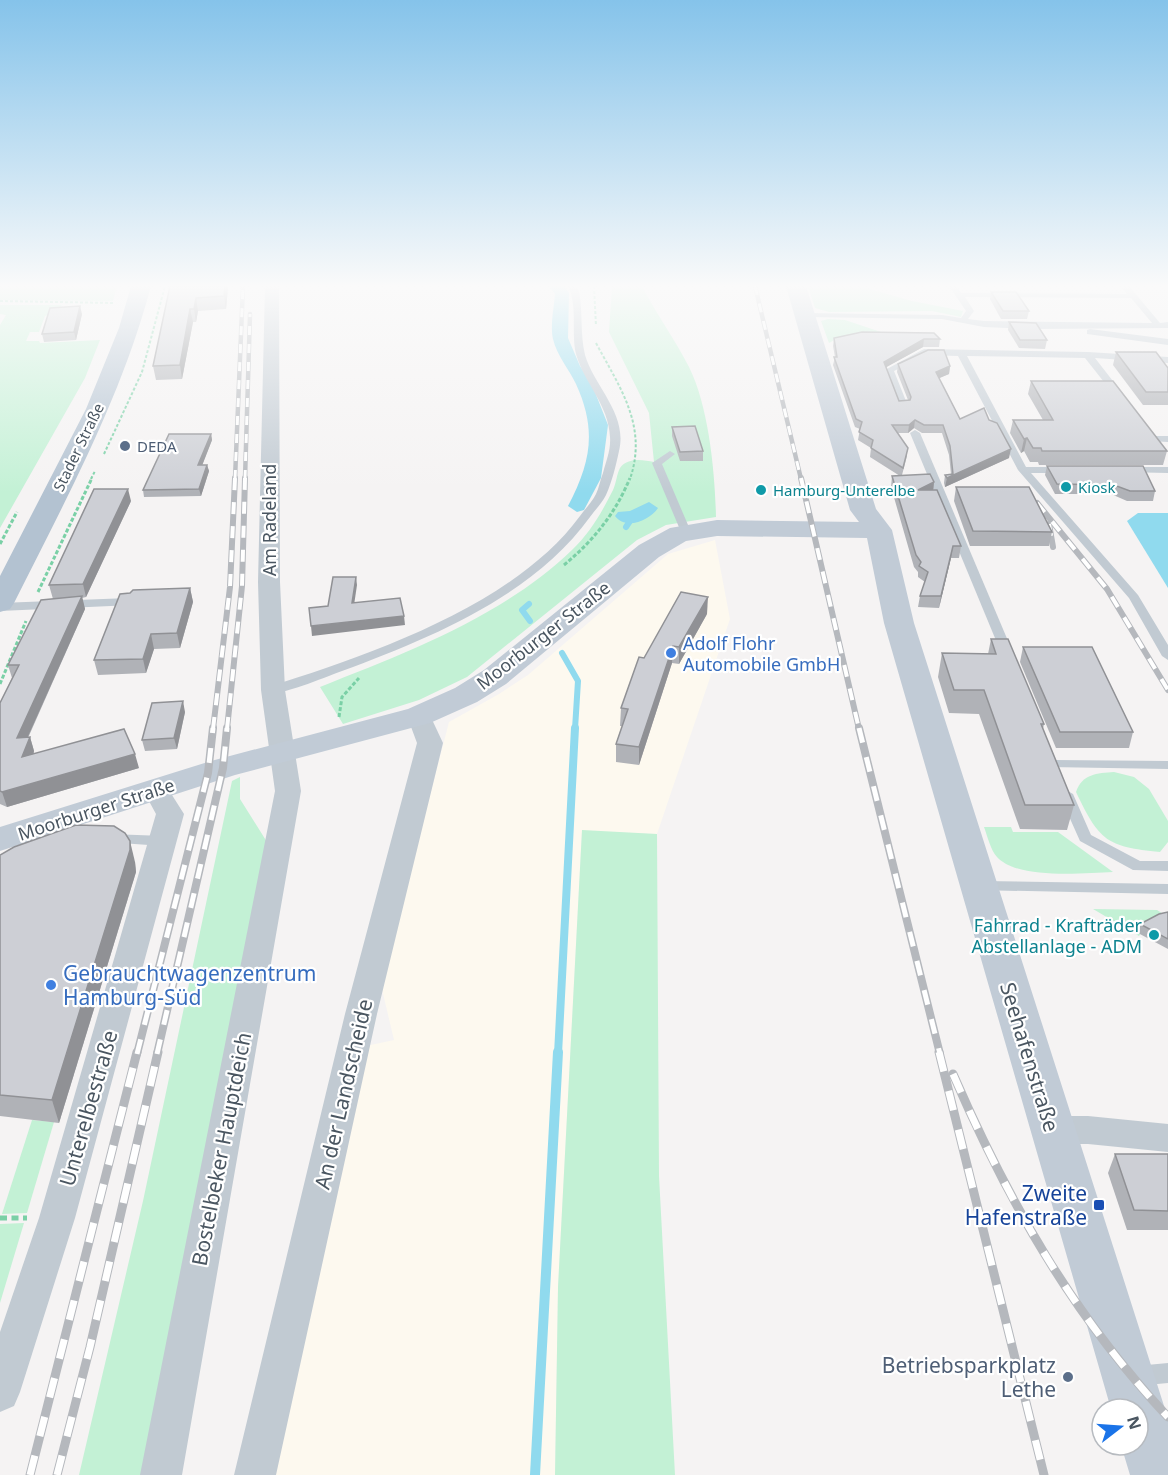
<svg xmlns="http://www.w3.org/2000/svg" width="1168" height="1475" font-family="'Noto Sans',sans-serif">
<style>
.commercial{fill:#fdf9ef}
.green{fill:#c3f1d5}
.water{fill:#90daee}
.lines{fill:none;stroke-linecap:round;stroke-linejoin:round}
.stream-far2{stroke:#90daee;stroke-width:6}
.stream-far1{stroke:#90daee;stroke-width:8}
.stream{stroke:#90daee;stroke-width:10}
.canal{fill:#90daee;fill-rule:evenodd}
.path-far2{stroke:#7ad0a6;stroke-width:2;stroke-dasharray:3 2;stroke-linecap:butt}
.path-far1{stroke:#7ad0a6;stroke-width:3;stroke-dasharray:4 2;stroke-linecap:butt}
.path{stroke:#7ad0a6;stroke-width:5;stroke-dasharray:7 4.5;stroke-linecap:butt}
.lane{fill:#c1cad2;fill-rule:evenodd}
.street{fill:#c1cad2;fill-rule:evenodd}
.secondary{fill:#c1cbd6;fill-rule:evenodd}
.primary{fill:#b3c2d1;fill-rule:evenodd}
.rail-far3-casing{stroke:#b5b8bd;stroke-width:4.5}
.rail-far2-casing{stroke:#b5b8bd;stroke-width:6}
.rail-far1-casing{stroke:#b5b8bd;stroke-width:8}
.rail-casing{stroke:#b5b8bd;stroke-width:9}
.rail-far3{stroke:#fff;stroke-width:3;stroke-dasharray:9;stroke-linecap:butt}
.rail-far2{stroke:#fff;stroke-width:4;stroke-dasharray:12;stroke-linecap:butt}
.rail-far1{stroke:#fff;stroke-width:5;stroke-dasharray:15;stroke-linecap:butt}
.rail{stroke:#fff;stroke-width:7;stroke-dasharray:20;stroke-linecap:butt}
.wall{fill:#b0b2b7}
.shaded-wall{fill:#909195}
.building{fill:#cdcfd5;stroke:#909195;stroke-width:1.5}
.service-dot{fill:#5c6f8a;stroke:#fff;stroke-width:2}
.culture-dot{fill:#0f9aa8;stroke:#fff;stroke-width:2}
.shop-dot{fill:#3f7fe0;stroke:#fff;stroke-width:2}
.transit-dot{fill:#1a4fb4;stroke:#fff;stroke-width:2}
.labels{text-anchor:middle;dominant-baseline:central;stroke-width:4.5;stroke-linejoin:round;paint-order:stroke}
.far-service-label{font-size:15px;fill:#4e5e75;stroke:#fff;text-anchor:start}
.far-street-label{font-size:15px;fill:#4a5661;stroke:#fff}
.far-culture-label{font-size:15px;fill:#0d838f;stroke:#fff;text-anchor:start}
.street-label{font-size:18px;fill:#4a5661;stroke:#fff}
.shop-label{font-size:18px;fill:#366cbe;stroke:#fff;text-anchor:start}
.culture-label{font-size:18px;fill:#0d838f;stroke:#fff;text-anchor:end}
.near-shop-label{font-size:21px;fill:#366cbe;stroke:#fff;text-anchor:start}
.near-street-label{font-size:21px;fill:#4a5661;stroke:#fff}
.near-transit-label{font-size:21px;fill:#164399;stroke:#fff;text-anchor:end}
.near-service-label{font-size:21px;fill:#4e5e75;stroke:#fff;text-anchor:end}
</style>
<rect width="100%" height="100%" fill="#f5f3f3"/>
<path class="commercial" d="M715 540 730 619 657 834 582 831 558 1287 555 1475H272L366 1046 394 1040 381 985 449 722 499 694 528 675 668 554Z"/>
<g class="green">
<path d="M0 286H117L113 301 0 300Z"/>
<path d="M612 286H642C656 314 675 339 689 367 709 407 715 473 716 517L666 525 637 540 467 677 419 700 343 724 320 687C408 652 502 617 572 550 590 533 602 512 613 490 616 484 617 473 620 468 628 457 643 460 654 462L649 413 609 332Z"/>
<path d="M808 286H859L912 301 963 311 961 317 932 311 829 312 815 308Z"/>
<path d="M0 305H62L52 314 45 316 39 332H30L26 341H39L40 343 100 340 85 378 0 528V325L6 315 0 314Z"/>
<path d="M828 319 845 320 896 337 836 339 829 343 821 321Z"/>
<path d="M1114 772 1134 777 1149 789 1168 821V842L1160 852C1106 847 1099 840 1076 792 1082 774 1097 773 1114 772Z"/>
<path d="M240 777V799L267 842 143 1475H79L143 1201 232 781Z"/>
<path d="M984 827H1011L1013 832H1058L1113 872C1084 873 1018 880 997 857 991 851 987 835 984 827Z"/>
<path d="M582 830 657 834 659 1176 675 1475H555L558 1287Z"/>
<path d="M1093 909 1157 910 1168 917 1142 931 1139 936Z"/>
<path d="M32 1120 54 1122 27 1213 2 1214Z"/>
<path d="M24 1223 0 1303V1224Z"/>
</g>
<path class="water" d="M1138 513H1168V588L1127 521Z"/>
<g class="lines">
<g class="stream-far2">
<path d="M626 527 632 518"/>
<path d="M529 604 522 610 530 621"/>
<path d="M562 653 578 681 575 729"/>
</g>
<path class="stream-far1" d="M558 1054 575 728"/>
<path class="stream" d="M535 1475 558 1052"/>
<g class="canal">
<path d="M549 286H564L569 293 568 338 580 366 591 382 608 425 601 478 584 510 577 512 568 506C591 462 597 430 576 384 569 369 557 356 553 339 550 326 554 307 555 294Z"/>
<path d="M649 502 658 508C650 520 626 531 615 516L618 512 630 511Z"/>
</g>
<g class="path-far2">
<path d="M594 286 596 326"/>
<path d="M0 301 114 303"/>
<path d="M596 343C620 388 648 426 630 479"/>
<path d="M104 454 142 372 165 286"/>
<path d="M91 479 95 471"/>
</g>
<g class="path-far1">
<path d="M0 544 17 512"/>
<path d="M564 565C594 540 615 514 630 478"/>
<path d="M38 592 92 478"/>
<path d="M0 684 26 621"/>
<path d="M339 717 342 697 359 678"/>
</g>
<path class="path" d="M0 1218H27"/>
<g class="lane">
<path d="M568 286H576L579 291C583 312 580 334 585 355 595 388 628 414 619 451 616 465 612 482 606 495 602 503 595 510 590 517 533 596 431 638 342 671 328 676 281 696 268 693L267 690 268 687C370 655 515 605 580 516 585 509 592 502 596 494 599 488 600 480 603 473 606 461 611 450 610 437 609 405 584 383 576 354 571 332 578 306 568 286Z"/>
<path d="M949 286H957L961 293 1127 294 1121 286H1129L1160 323 1168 322V328L1032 329 984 327 942 319 805 317 801 315 805 313 942 315 961 318 966 311ZM965 297 1131 298 1152 323 984 321 968 319 974 311Z"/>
<path d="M1090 329 1168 339V345L1087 334V330Z"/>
<path d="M924 349 1088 352 1168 357V363L1095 358 1123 394 1118 397 1115 396 1085 358 967 356 1026 467H1063L1068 470 1063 473H1031L1138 595 1168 645V660L1162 656 1129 598 1018 470 958 356 926 355 894 371 908 406 900 408 885 370Z"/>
<path d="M915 430 920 433 1014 655 1012 658H1004L1002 655 910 433Z"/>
<path d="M1152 436H1168V442L1149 441 1147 439Z"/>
<path d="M670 451 675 454 662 464 691 532 686 535 681 532 652 463Z"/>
<path d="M1127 467H1168V473L1123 472 1122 470Z"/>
<path d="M129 598 135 602 133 605 0 611V603Z"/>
<path d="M1054 760 1168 761V769L1049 767 1047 764Z"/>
<path d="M1066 790 1073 794 1091 835 1140 861H1168V871L1133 870 1080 841 1059 794Z"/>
<path d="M111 834 163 836 170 841 163 846 106 842 104 839 106 836Z"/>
<path d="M981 881 1168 884V894L976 890 973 886 976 882Z"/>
<path d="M1168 1363V1383L1136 1386 1128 1383 1125 1376 1128 1369 1136 1366Z"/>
</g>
<g class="street">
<path d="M265 286H279L280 582 285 690 301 791 182 1475H140L275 791 261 690 258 582Z"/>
<path d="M419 709 428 711 443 743 377 1014 276 1475H234L345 1014 417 743 407 716 410 711Z"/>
<path d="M156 782 165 784 184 814 75 1218 20 1392 14 1406 0 1412V1332L39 1218 156 814 143 790 147 784Z"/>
<path d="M1052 1116H1088L1168 1124V1152L1088 1144H1052L1040 1140 1035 1130 1040 1120Z"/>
</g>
<path class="secondary" d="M786 286H806L876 509 892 530 914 623 1165 1409 1168 1421V1475H1130L1121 1445H1138V1409H1111L884 623 867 538 717 536 686 541 659 557 506 684 477 702 430 723 235 775 0 851V827L211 761 408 709 455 688 484 670 639 545 670 528 717 520 859 522 850 510Z"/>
<path class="primary" d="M131 286H151C121 399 66 499 14 603L10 609 0 612V576L86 409 119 328Z"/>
<g class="rail-far3-casing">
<g id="rail-far3">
<path d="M755 286 801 479"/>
<path d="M235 479 243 286"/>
<path d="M245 479 250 314"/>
</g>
</g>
<g class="rail-far2-casing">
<g id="rail-far2">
<path d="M801 478 859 729"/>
<path d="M1037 503 1107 589 1168 690"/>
<path d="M1049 524 1053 547"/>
<path d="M213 729 230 587 235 478"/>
<path d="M227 729 242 586 245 478"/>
</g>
</g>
<g class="rail-far1-casing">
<g id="rail-far1">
<path d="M859 728 940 1054"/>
<path d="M137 1054 208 773 213 728"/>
<path d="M157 1054 223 768 227 728"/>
</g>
</g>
<g class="rail-casing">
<g id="rail">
<path d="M939 1052 1044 1475"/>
<path d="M953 1074C1009 1203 1072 1314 1168 1417"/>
<path d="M30 1475 137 1052"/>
<path d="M57 1475 90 1347 158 1052"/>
</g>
</g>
<use href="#rail-far3" class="rail-far3"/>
<use href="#rail-far2" class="rail-far2"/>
<use href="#rail-far1" class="rail-far1"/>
<use href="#rail" class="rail"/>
</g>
<g class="wall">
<path d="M170 286H228L226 309 198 311 196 322H193L182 379 156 380 153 366Z"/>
<path d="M991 292 1029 311 1027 319H1001L990 299Z"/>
<path d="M82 314 76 340 44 342 42 334Z"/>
<path d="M1009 322 1047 340 1045 349 1019 348 1008 330Z"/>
<path d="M834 338 940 339 939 347H923L886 367 899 401 908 400 897 372 898 364 950 366 949 374 939 378 960 419 989 420 1009 458 945 487 944 483 945 475 951 474 949 455 942 433H922L914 428 908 433H897L907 456 902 475 934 482 933 490 961 546 959 558H951L939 608 918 607 920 596 925 582 918 577V572L914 567 891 487 892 476H900L870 457 871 448 858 440 860 429 855 427 833 365 835 357 833 346Z"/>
<path d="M1116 352 1168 368V405H1143L1113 365Z"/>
<path d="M1031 381 1167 451 1163 465H1039L1038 462H1030L1024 451 1021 453 1010 433 1013 420H1043L1028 394Z"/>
<path d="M672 427 703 451V461H680L672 436Z"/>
<path d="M211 434 212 440 202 465H207L209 471 201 496 144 497 143 490Z"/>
<path d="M1047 466 1155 491 1153 501H1127L1111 494H1055L1045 475Z"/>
<path d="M956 487 1052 532 1049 546H970L954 501Z"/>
<path d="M131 501 86 597 82 598 85 609 28 738 30 737 34 751V754L139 768 7 807 0 804V703L12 678 8 665 53 599 49 585Z"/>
<path d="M190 588 193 602 180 648 154 649 146 673 98 675 94 660Z"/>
<path d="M707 614 679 664 672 663 639 765 616 762V744L622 726H620L621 708 644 658Z"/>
<path d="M991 639 1044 724 1043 729 1074 805 1067 830 1020 829 979 714 949 713 938 677 942 653 988 654Z"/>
<path d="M1023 647 1133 732 1129 748H1056L1020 662Z"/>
<path d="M185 712 177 749 145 751 142 740Z"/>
<path d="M0 855 135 862 136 872 59 1123 0 1116Z"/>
<path d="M1168 912V949L1138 933 1140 924Z"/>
<path d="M1115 1154H1168V1230H1127L1108 1173Z"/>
</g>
<g class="shaded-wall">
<path d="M225 286H228V289L226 309 224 296Z"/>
<path d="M196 298 198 311 196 322 194 309Z"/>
<path d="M80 306 82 314 76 340 74 332Z"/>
<path d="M190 309 193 322 182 379 180 365Z"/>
<path d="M924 339 923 347 883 369 884 362Z"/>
<path d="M950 366 949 374 935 380 936 372Z"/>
<path d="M915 420 914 428 908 433 909 425Z"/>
<path d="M211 434 212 440 200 471 198 465Z"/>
<path d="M1027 438 1024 451 1021 453 1024 439Z"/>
<path d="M1011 449 1009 458 945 487 947 478Z"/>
<path d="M207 465 209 471 201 496 199 489Z"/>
<path d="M934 482 933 493 918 490Z"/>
<path d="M128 489 131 501 86 597 83 584Z"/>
<path d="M953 546 951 558 939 608 941 596Z"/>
<path d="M356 577 357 585 353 612 352 603Z"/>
<path d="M190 588 193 602 180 648 177 633Z"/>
<path d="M82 596 85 609 21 752 17 738Z"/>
<path d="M708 597 707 614 679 664V647Z"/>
<path d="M404 616 405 625 312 636 311 626Z"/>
<path d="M151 634 154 649 146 673 143 659Z"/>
<path d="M673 646 672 663 639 765V747Z"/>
<path d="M183 701 185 712 177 749 174 738Z"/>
<path d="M30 737 34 751 27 771 22 757Z"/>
<path d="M135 754 139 768 7 807 2 792Z"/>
<path d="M130 841 135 862 136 872 59 1123 52 1100Z"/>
</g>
<g class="building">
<path d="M170 286H225L224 296 196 298 194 309H190L180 365 153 366Z"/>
<path d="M991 292H1016L1029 311H1003Z"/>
<path d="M80 306 74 332 42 334 50 308Z"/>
<path d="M1009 322 1036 323 1047 340H1020Z"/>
<path d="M862 332 934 333 940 339H924L884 362 899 401 910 400 911 397 898 364 928 350H944L950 366 936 372 960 419 984 408 989 420 997 423 1011 449 947 478 945 475 953 474 950 446 943 425H924L915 420 909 425H892L908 448 903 468 871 448 873 440 859 432 862 422 856 419 834 357H837L834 338Z"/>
<path d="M1116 352H1156L1168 368V392H1146Z"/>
<path d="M1031 381H1113L1167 451H1042L1041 448H1033L1027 438 1024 439 1013 420H1053Z"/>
<path d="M695 426 703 451 680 452 672 427Z"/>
<path d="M169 434H211L198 465H207L199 489 143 490Z"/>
<path d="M1047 466H1143L1155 491H1130L1114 485 1057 484Z"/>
<path d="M930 474 934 482 918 490H937L961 546H953L941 596H920L928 572 919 566 921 562 916 555 892 476Z"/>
<path d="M956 487H1029L1052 532 973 531Z"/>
<path d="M94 489H128L83 584 49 585Z"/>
<path d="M333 577H356L352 603 400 598 404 616 311 626 309 608 328 606Z"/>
<path d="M190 588 177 633 151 634 143 659 94 660 120 594 130 593 133 590Z"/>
<path d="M681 592 708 597 679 647 673 646 639 747 616 744 628 709 621 708 639 657 644 658Z"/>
<path d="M82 596 17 738 30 737 22 757 124 729 135 754 2 792 0 791V703L19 665H8L41 600Z"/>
<path d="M991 639H1008L1044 724H1041L1074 805H1025L984 690H954L942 653 996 654Z"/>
<path d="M1023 647H1092L1133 732H1060Z"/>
<path d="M183 701 174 738 142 740 152 703Z"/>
<path d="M76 825 114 826 125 833 130 841V850L52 1100 0 1095V855L14 847Z"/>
<path d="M1168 912V939L1140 924 1159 914Z"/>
<path d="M1115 1154H1168V1211L1134 1210Z"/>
</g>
<linearGradient id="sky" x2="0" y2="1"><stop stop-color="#85c3ea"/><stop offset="0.58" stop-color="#fafafa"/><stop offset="1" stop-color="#fafafa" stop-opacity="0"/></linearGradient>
<rect width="1168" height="493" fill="url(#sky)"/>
<g class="service-dot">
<circle cx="125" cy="446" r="6"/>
<circle cx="1068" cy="1377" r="6"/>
</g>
<g class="culture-dot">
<circle cx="1066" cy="487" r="6"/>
<circle cx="761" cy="490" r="6"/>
<circle cx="1154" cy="935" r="6"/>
</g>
<g class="shop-dot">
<circle cx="671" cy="653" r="6"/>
<circle cx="51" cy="985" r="6"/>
</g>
<rect class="transit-dot" x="1093" y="1199" width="12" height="12" rx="3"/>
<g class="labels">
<g class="far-service-label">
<text x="137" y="446">DEDA</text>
</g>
<g class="far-street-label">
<text transform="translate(78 447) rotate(-64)">Stader Straße</text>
</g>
<g class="far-culture-label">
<text x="1078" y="487">Kiosk</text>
<text x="773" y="490">Hamburg-Unterelbe</text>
</g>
<g class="street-label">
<text transform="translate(269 520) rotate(-90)">Am Radeland</text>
<text transform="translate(543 635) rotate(-38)">Moorburger Straße</text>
<text transform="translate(96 809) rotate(-18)">Moorburger Straße</text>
</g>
<g class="shop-label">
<text x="683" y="643">Adolf Flohr<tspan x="683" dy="21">Automobile GmbH</tspan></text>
</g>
<g class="culture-label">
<text x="1142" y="925">Fahrrad - Krafträder<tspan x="1142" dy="21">Abstellanlage - ADM</tspan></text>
</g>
<g class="near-shop-label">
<text x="63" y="973">Gebrauchtwagenzentrum<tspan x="63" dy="24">Hamburg-Süd</tspan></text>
</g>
<g class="near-street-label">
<text transform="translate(1030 1057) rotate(73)">Seehafenstraße</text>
<text transform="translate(343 1094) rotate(-77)">An der Landscheide</text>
<text transform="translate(88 1108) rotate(-74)">Unterelbestraße</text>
<text transform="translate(221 1149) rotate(-79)">Bostelbeker Hauptdeich</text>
</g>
<g class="near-transit-label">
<text x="1087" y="1193">Zweite<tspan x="1087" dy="24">Hafenstraße</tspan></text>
</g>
<g class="near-service-label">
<text x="1056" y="1365">Betriebsparkplatz<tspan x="1056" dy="24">Lethe</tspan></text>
</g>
</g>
<g transform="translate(1120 1427) rotate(73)"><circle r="28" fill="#ffffff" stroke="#b7bbc0" stroke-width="1.5"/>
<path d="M0-4.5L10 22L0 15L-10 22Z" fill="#1a73e8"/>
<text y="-9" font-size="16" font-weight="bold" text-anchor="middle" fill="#4a5661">N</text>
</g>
</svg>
